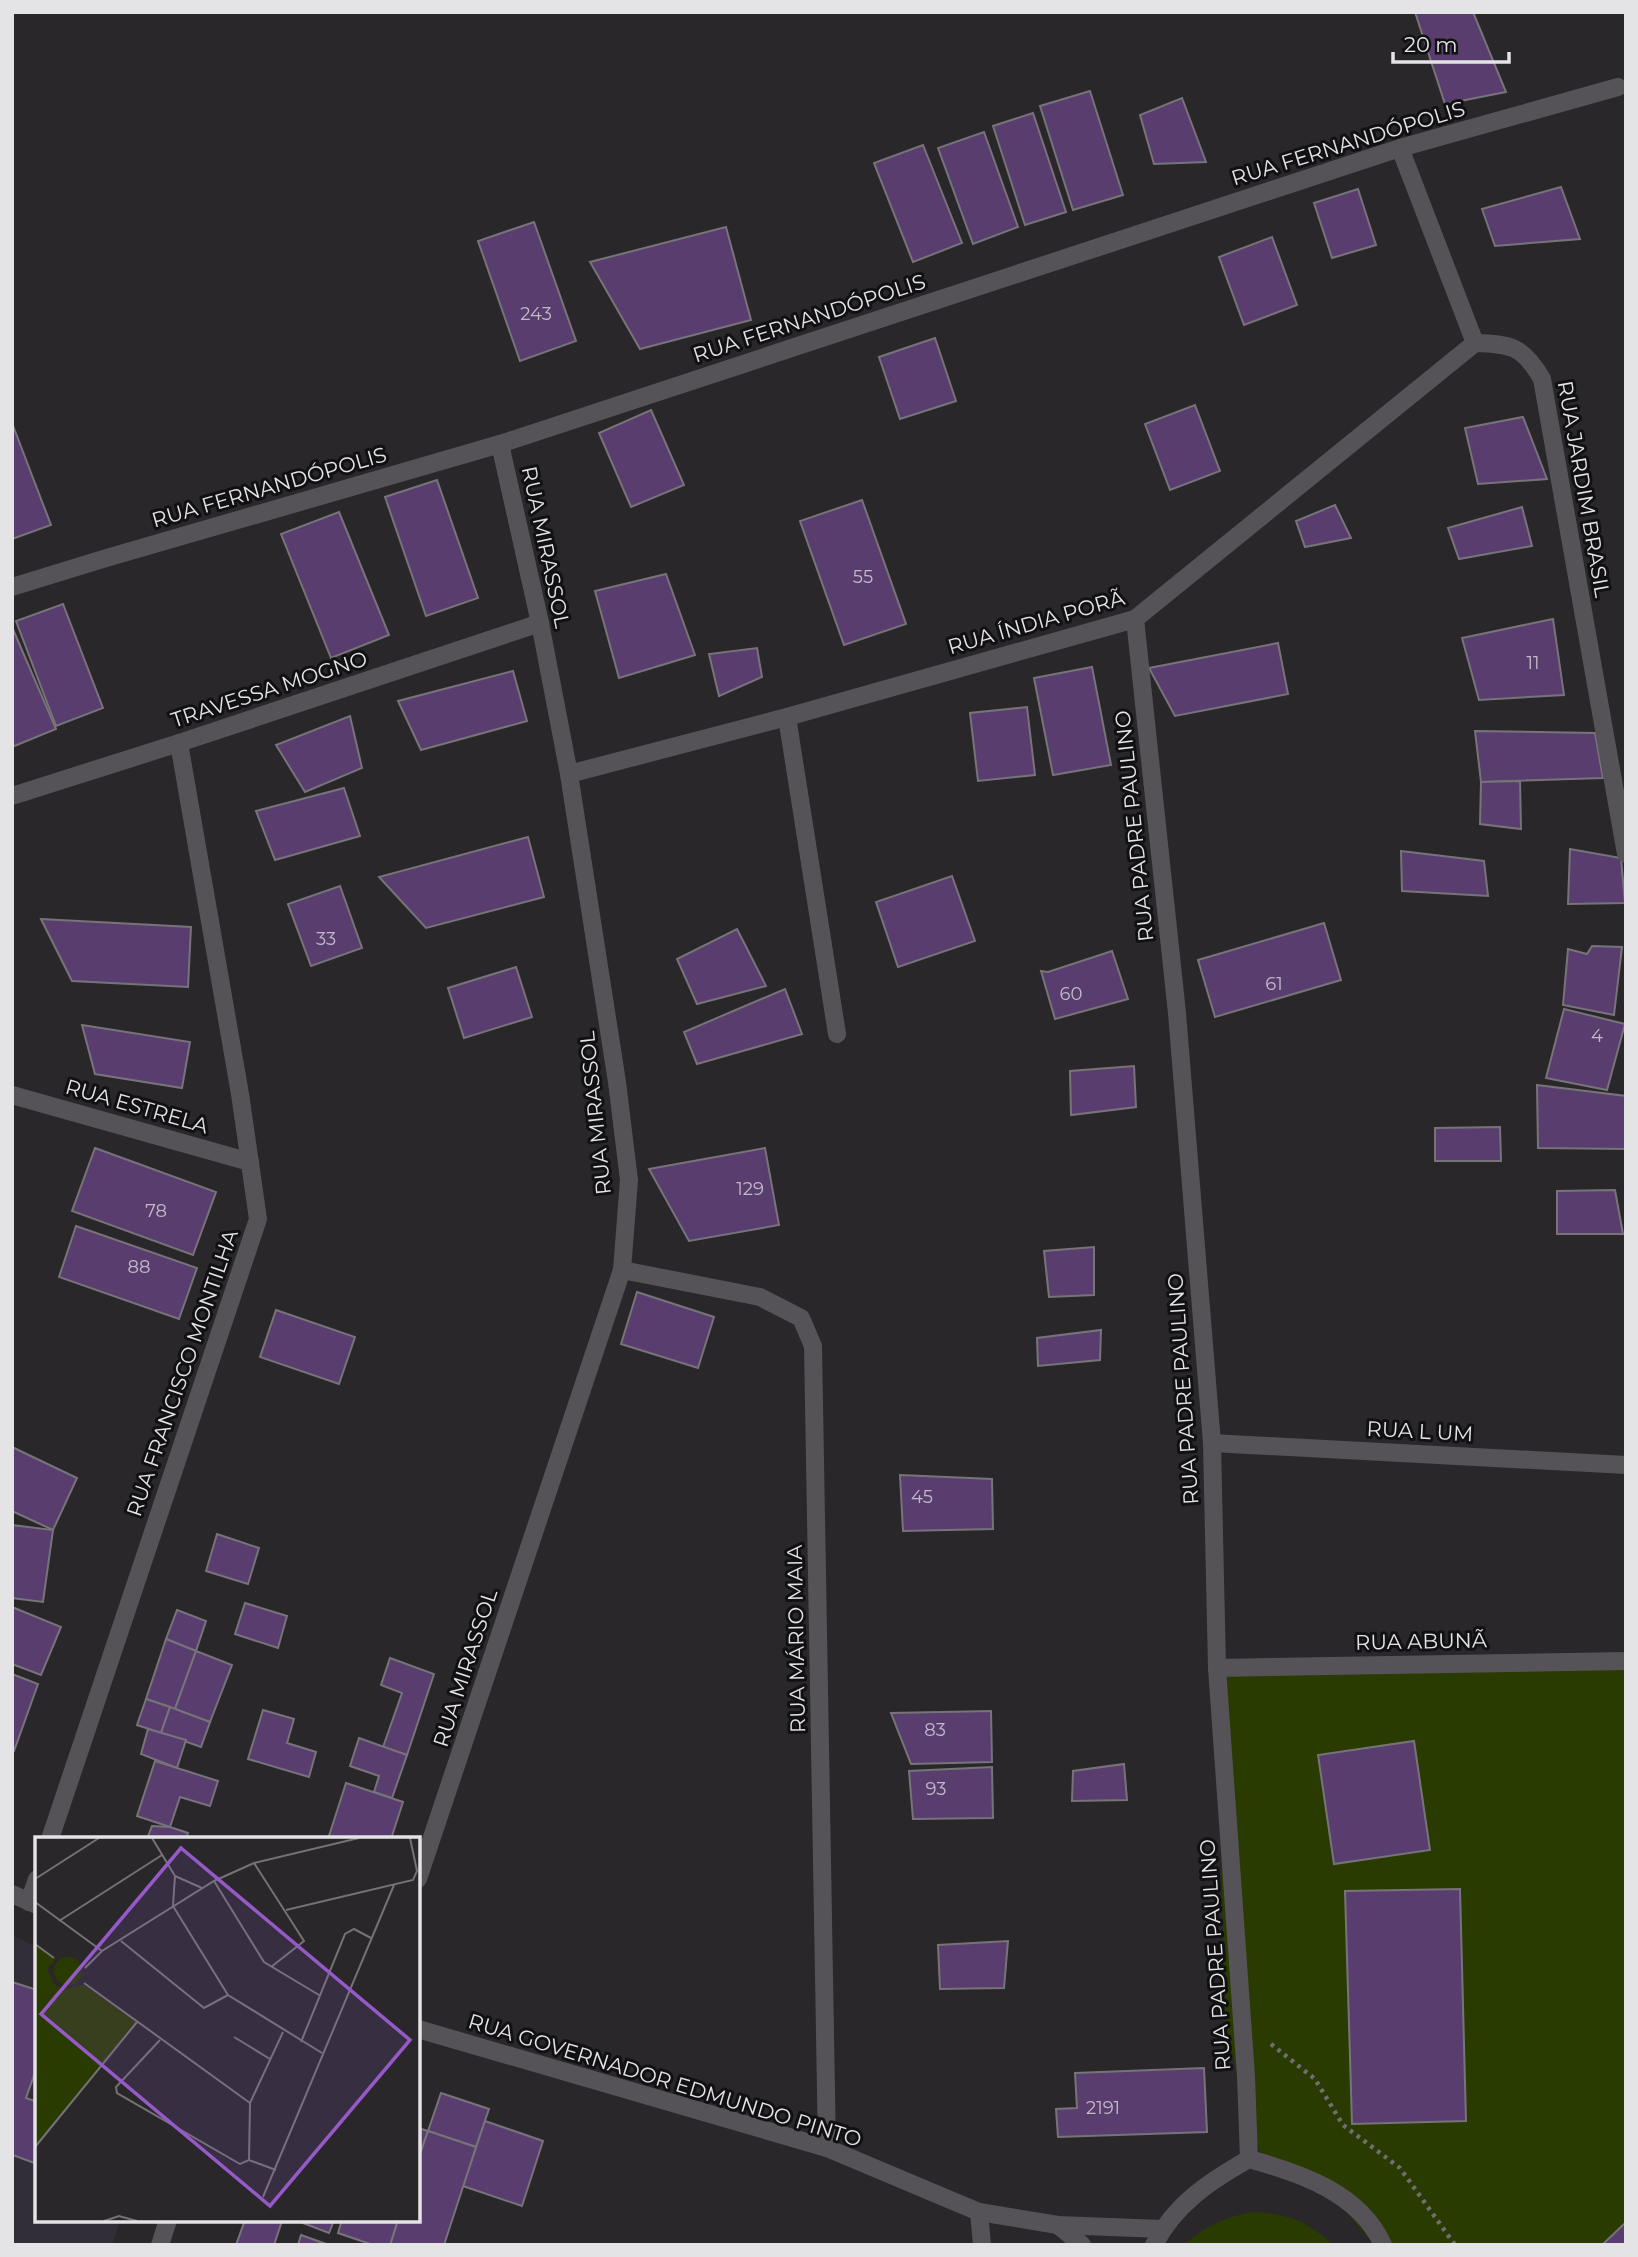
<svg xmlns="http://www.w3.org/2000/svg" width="1638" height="2257" font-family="Montserrat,sans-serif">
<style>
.built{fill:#322e37}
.green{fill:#293b00}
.building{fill:#593d6f;stroke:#767479;stroke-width:2}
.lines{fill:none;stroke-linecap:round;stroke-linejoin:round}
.path{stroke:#706e71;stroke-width:4.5;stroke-dasharray:3.5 5;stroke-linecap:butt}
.minor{stroke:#555357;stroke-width:18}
.tertiary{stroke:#555357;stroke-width:18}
.labels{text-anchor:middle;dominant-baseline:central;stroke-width:6;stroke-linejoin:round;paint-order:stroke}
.number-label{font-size:18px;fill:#c1bac8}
.street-label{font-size:21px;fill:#e4e3e5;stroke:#111012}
.inset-road{fill:none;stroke:#747275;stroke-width:2}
.view{fill:#955ac8;fill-opacity:0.15;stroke:#955ac8;stroke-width:3.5}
.inset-edge{fill:none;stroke:#e4e3e5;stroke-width:3.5}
</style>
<rect width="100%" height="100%" fill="#29272a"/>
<path class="built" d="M12 1935 37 1947V2220H120L112 2245H12Z"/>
<g class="green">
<path d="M1626 1661V2245H1375L1325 2188 1260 2153 1243 2098 1225 2024 1217 1668Z"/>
<path d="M1253 2212C1290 2214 1306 2221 1334 2245H1184C1205 2226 1225 2217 1253 2212Z"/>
</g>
<g class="building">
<path d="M1415 12H1473L1506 92 1445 104Z"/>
<path d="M1090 91 1123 195 1073 210 1040 106Z"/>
<path d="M1182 98 1206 162 1154 164 1140 115Z"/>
<path d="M1033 113 1066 212 1025 225 993 126Z"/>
<path d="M984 132 1018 227 973 244 938 148Z"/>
<path d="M923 145 962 243 913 262 874 163Z"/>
<path d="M1561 187 1580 239 1495 246 1482 209Z"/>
<path d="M1358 189 1376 245 1332 258 1314 203Z"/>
<path d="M534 222 576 341 520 361 478 241Z"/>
<path d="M726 227 751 320 640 349 590 262Z"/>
<path d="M1272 237 1297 305 1244 325 1219 257Z"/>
<path d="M935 338 956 401 900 419 879 357Z"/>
<path d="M1195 405 1220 471 1170 490 1145 424Z"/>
<path d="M651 410 684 485 631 507 599 433Z"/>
<path d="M1523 417 1547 479 1478 484 1465 428Z"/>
<path d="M12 423 51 525 12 539Z"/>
<path d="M437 480 478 598 426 616 385 497Z"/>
<path d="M862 500 906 624 844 645 800 521Z"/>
<path d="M1335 505 1351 538 1305 547 1296 521Z"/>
<path d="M1522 507 1532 546 1459 559 1448 528Z"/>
<path d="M339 512 389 635 331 658 281 534Z"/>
<path d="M666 574 695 655 619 678 595 591Z"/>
<path d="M63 604 103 708 56 726 16 621Z"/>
<path d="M1553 619 1564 695 1479 700 1462 638Z"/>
<path d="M12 627 56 729 12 747Z"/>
<path d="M1278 643 1288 694 1175 716 1149 668Z"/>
<path d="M757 648 762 677 719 696 709 654Z"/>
<path d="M1092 667 1111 765 1053 775 1034 678Z"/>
<path d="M513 671 527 721 421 750 398 701Z"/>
<path d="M1027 707 1035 775 978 781 970 713Z"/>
<path d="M350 716 362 768 305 792 276 745Z"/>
<path d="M1475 731 1595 733 1603 778 1481 782Z"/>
<path d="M1520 781 1521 829 1480 824 1481 782Z"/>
<path d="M344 788 360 836 275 860 256 811Z"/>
<path d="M528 837 544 897 426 928 379 877Z"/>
<path d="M1570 849 1621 858 1625 903 1568 904Z"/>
<path d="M1401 851 1484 861 1488 896 1402 891Z"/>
<path d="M952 876 975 941 898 967 876 902Z"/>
<path d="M340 886 362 948 311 966 288 904Z"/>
<path d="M41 919 191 927 188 987 72 981Z"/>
<path d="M1324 923 1341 980 1215 1017 1198 960Z"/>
<path d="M737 929 766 986 697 1004 677 959Z"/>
<path d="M1592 946 1622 947 1614 1015 1563 1005 1568 949 1587 954Z"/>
<path d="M1112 951 1128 999 1055 1019 1041 971 1048 972Z"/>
<path d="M516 967 532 1017 464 1038 448 988Z"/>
<path d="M785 989 802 1034 697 1064 684 1032Z"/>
<path d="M1564 1009 1625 1024 1607 1090 1546 1078Z"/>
<path d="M82 1025 190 1042 182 1088 95 1074Z"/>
<path d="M1134 1066 1136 1107 1071 1115 1070 1071Z"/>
<path d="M1537 1085 1626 1096V1149L1538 1148Z"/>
<path d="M1500 1127 1501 1161H1435V1128Z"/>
<path d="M95 1148 216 1192 193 1255 72 1211Z"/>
<path d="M765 1148 779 1225 689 1241 649 1169Z"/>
<path d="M1615 1190 1623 1234H1557V1191Z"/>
<path d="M76 1226 197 1268 179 1319 59 1277Z"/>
<path d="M1094 1247V1295L1049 1297 1044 1251Z"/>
<path d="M637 1292 714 1317 698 1368 621 1344Z"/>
<path d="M276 1310 355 1337 339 1384 260 1357Z"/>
<path d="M1101 1330 1100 1360 1038 1366 1037 1338Z"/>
<path d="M12 1447 77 1478 53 1530 12 1511Z"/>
<path d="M900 1475 992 1479 993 1529 903 1531Z"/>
<path d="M12 1525 53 1530 43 1602 12 1598Z"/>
<path d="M217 1534 259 1548 248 1584 206 1571Z"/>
<path d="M245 1603 287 1616 278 1648 235 1634Z"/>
<path d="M12 1607 61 1627 41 1675 12 1664Z"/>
<path d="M177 1610 206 1621 196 1651 166 1639Z"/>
<path d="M166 1639 196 1651 175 1709 146 1699Z"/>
<path d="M196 1651 232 1665 210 1722 175 1709Z"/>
<path d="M390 1658 434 1674 407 1755 383 1747 402 1693 381 1685Z"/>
<path d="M12 1674 38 1684 14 1751H12Z"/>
<path d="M146 1699 170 1707 161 1733 137 1725Z"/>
<path d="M170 1707 210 1722 201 1747 161 1733Z"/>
<path d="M263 1710 294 1719 287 1743 316 1752 309 1777 248 1759Z"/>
<path d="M991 1711 992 1762 911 1764 891 1713Z"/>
<path d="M148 1729 186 1740 177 1768 141 1754Z"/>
<path d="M359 1738 407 1755 392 1798 374 1792 379 1776 350 1766Z"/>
<path d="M1414 1741 1430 1850 1334 1864 1318 1755Z"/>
<path d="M155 1761 218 1781 210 1806 180 1797 170 1827 137 1816Z"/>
<path d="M1124 1764 1127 1800 1072 1801 1073 1771Z"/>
<path d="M992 1767 993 1818 913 1819 909 1771Z"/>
<path d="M346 1783 403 1802 391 1839H328Z"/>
<path d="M152 1826 170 1827 188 1833 186 1839H147Z"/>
<path d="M1460 1889 1466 2121 1352 2124 1345 1891Z"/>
<path d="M1008 1941 1004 1988 940 1989 938 1945Z"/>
<path d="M12 1982 37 1990V2067L26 2098 37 2102V2164L13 2155 12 2157Z"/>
<path d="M1204 2068 1207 2132 1058 2137 1056 2109 1077 2108 1075 2073Z"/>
<path d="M441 2093 489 2109 476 2147 428 2131Z"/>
<path d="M485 2121 543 2141 522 2206 463 2186Z"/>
<path d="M418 2128 428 2131 418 2160Z"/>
<path d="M428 2131 476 2147 444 2245H390L398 2220H418V2160Z"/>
<path d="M245 2220 282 2221 274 2245H236Z"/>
<path d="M295 2220H334L329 2233Z"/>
<path d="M342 2220H398L390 2245H373L338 2233Z"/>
<path d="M1626 2222V2245H1602Z"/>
<path d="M301 2235 329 2245H298Z"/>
</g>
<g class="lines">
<path class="path" d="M1271 2044 1315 2079 1343 2125 1400 2168 1455 2245"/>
<g class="minor">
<path d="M1400 148 1475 343C1511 344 1523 346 1542 379L1626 854"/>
<path d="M12 587 103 559 500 444 1400 148 1618 87"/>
<path d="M1135 619 1177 1013 1212 1443 1217 1668 1246 2076 1249 2159"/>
<path d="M787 717 837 1034"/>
<path d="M569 774 787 717 1135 619 1475 343"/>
<path d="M12 796 179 743 540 623"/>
<path d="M12 1095 250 1162"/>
<path d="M622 1270 760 1297 801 1318 813 1346 827 2148"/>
<path d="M1212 1443 1626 1465"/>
<path d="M1217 1668 1626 1661"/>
<path d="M50 1839 258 1219 240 1094 179 743"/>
<path d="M418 1879 622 1270 629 1180 617 1082 569 774 540 623 500 444"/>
<path d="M29 1902 37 1879"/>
<path d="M979 2212 982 2245"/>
<path d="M160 2245 168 2220"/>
</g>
<g class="tertiary">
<path d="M12 1894 37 1905"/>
<path d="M418 2029 827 2148 979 2212 1058 2225 1162 2229"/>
<path d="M1058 2225 1082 2245"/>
<path d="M1154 2245C1175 2204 1210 2181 1249 2159 1300 2173 1360 2193 1383 2245"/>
</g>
</g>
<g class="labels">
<g class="number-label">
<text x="536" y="314">243</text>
<text x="863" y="577">55</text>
<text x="1533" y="663">11</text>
<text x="326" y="939">33</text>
<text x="1274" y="984">61</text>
<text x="1071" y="994">60</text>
<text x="1597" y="1036">4</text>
<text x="750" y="1189">129</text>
<text x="156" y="1211">78</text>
<text x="139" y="1267">88</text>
<text x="922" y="1497">45</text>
<text x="935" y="1730">83</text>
<text x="936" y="1789">93</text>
<text x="1103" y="2108">2191</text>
</g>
<g class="street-label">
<text transform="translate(1348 143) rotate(-17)">RUA FERNANDÓPOLIS</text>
<text transform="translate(809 318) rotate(-18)">RUA FERNANDÓPOLIS</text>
<text transform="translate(269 487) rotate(-16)">RUA FERNANDÓPOLIS</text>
<text transform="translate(1584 489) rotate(80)">RUA JARDIM BRASIL</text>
<text transform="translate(546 547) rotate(78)">RUA MIRASSOL</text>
<text transform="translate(1036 622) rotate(-16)">RUA ÍNDIA PORÃ</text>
<text transform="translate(269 689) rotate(-18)">TRAVESSA MOGNO</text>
<text transform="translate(1134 826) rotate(-96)">RUA PADRE PAULINO</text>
<text transform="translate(137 1106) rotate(16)">RUA ESTRELA</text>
<text transform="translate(595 1113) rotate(-96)">RUA MIRASSOL</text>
<text transform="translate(182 1373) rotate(-71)">RUA FRANCISCO MONTILHA</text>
<text transform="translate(1183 1389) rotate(-94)">RUA PADRE PAULINO</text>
<text transform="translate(1420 1431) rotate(3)">RUA L UM</text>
<text transform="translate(796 1639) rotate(-91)">RUA MÁRIO MAIA</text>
<text transform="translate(1421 1641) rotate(-1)">RUA ABUNÃ</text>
<text transform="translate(465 1668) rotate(-72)">RUA MIRASSOL</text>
<text transform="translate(1215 1955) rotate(-94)">RUA PADRE PAULINO</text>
<text transform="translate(665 2080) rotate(17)">RUA GOVERNADOR EDMUNDO PINTO</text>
</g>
</g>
<g transform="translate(35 1837)">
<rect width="385" height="385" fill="#29272a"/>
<path d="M0 106 21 122 12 132 20 148 29 152 49 148 102 185 0 310ZM19 134a14 14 0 1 1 28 0a14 14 0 1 1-28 0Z" fill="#293b00"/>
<path class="inset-road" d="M117 1 140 39 138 69 193 158 287 216M219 26 269 104 236 130M140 39 167 51M0 42 64 1M179 44 229 125 284 158M0 65 67 114M251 73 378 43 382 34 375 1M24 84 127 18M86 104 169 171 193 158M0 107 19 121M50 131 67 114 179 44 219 26 324 1M49 146 215 266M199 200 235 222M125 203 81 250 82 256 205 327 214 323 241 333M266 205 310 97 319 92 336 101M0 310 102 185M214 323 215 266 248 195M228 360 359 48M69 384 84 379 102 384"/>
<path class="view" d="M146 11 375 203 235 369 6 177Z"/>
<rect width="385" height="385" class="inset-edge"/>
</g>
<rect width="1638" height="2257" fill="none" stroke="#e4e3e5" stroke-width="28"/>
<path d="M1393 52v10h116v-10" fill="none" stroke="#e4e3e5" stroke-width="3.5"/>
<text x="1404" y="52" font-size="21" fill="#e4e3e5" stroke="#111012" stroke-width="5" paint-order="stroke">20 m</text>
</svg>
